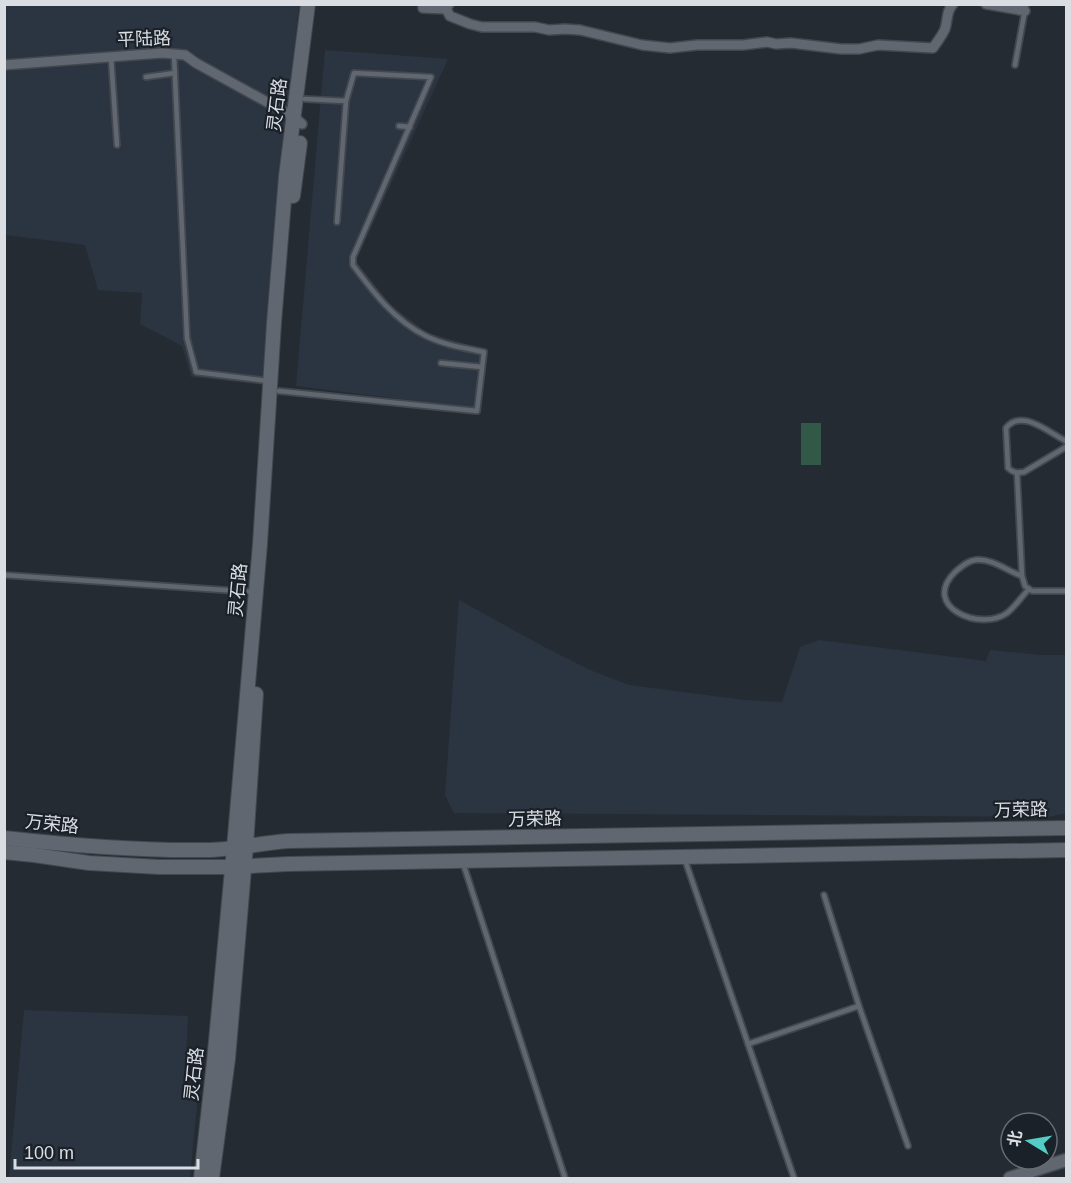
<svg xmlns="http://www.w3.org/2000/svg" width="1071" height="1183" font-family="Arial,'Noto Sans SC',sans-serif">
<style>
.built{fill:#2b3441}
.green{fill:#325847}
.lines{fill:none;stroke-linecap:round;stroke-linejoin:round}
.service-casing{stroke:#43484e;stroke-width:8}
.minor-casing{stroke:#43484e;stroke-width:12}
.tertiary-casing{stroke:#43484e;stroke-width:15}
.secondary-casing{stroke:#43484e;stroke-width:16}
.service{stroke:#616770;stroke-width:4.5}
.minor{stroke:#616770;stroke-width:9}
.tertiary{stroke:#616770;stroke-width:12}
.secondary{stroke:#616770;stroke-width:14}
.labels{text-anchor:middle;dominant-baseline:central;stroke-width:4.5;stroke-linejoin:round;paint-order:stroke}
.street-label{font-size:18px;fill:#dadee3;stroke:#1b2128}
</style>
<rect width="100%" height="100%" fill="#252b32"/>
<g class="built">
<path d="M5 5H299L289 102 265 385 191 377 182 346 140 324 142 293 98 290 85 245 5 235Z"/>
<path d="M325 50 448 59 356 261 391 305 426 332 487 350 480 409 296 386Z"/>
<path d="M459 600 550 650 590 670 629 685 745 700 782 702 800 647 819 640 986 661 990 650 1042 655H1066V813L1049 817 454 813 445 795Z"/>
<path d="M24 1010 188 1016 184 1094 198 1095 190 1178H9Z"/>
</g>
<rect class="green" x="801" y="423" width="20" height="42"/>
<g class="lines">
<g class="service-casing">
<g id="service">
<path d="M174 55 187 338 196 372 268 381"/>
<path d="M111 57 117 145"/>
<path d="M1015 65 1026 4"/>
<path d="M146 77 175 73"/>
<path d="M305 99 346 101 337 222"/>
<path d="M399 126 410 127"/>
<path d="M441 363 482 367"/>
<path d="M279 391 477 411 484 352C465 348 444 345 426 336 395 321 373 292 353 265V257L431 77 354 73 346 101"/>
<path d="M1066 441C1049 433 1022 408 1006 428L1008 468C1013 473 1017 473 1024 472L1066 447"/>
<path d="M1017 473 1022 576 1025 586 1032 591H1066"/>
<path d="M4 575 253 592"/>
<path d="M1022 576C1007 571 992 558 975 560 967 561 961 567 955 572 920 607 981 632 1007 613 1015 607 1022 596 1029 589"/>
<path d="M685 860 794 1178"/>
<path d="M463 863 565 1178"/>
<path d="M824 895 859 1006"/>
<path d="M748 1044 859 1006 908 1146"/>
</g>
</g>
<g class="minor-casing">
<g id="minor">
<path d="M423 4V8L446 9 449 4"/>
<path d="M986 4 1025 11"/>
<path d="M446 9 450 16 470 24 482 27H535L549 30 565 29 580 30 642 45 670 48 697 45H743L767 42 776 44 791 43 841 49H859L878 45 933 48C937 42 942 36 945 29 948 20 946 11 953 4"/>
<path d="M4 65 162 53 185 55 196 63 294 117 302 124"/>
</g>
</g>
<g class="tertiary-casing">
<path id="tertiary" d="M1010 1178 1066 1160"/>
</g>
<g class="secondary-casing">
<g id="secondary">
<path d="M293 196 300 143"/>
<path d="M4 838C71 845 138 851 206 850 233 850 260 843 288 841L1066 828"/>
<path d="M4 852 34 855 89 863 159 867H233L288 864 1066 850"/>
<path d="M201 1178 214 1062 234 848 260 544 274 323 286 176 308 4"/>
<path d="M212 1178 228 1059 246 846 256 694"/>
</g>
</g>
<use href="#service" class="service"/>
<use href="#minor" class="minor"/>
<use href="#tertiary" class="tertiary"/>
<use href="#secondary" class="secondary"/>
</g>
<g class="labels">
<g class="street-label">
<text transform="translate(144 39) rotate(-2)">平陆路</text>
<text transform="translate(277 105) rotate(-83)">灵石路</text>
<text transform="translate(238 590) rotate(-85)">灵石路</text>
<text transform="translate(1021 810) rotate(-1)">万荣路</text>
<text transform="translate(535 819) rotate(-1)">万荣路</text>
<text transform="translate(52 824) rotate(6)">万荣路</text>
<text transform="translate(194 1074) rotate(-84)">灵石路</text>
</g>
</g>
<rect width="1071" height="1183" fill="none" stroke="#dadee3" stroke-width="12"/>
<g transform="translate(1029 1141) rotate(281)"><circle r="28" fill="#1b2128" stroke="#676d73" stroke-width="1.5"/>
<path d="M0-4.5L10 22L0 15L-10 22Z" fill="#54cdc6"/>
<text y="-9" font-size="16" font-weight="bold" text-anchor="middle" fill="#dadee3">北</text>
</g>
<path d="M15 1159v9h183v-9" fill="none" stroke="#dadee3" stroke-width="3"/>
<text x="24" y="1159" font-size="18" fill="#dadee3" stroke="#1b2128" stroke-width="4.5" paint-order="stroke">100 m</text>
</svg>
